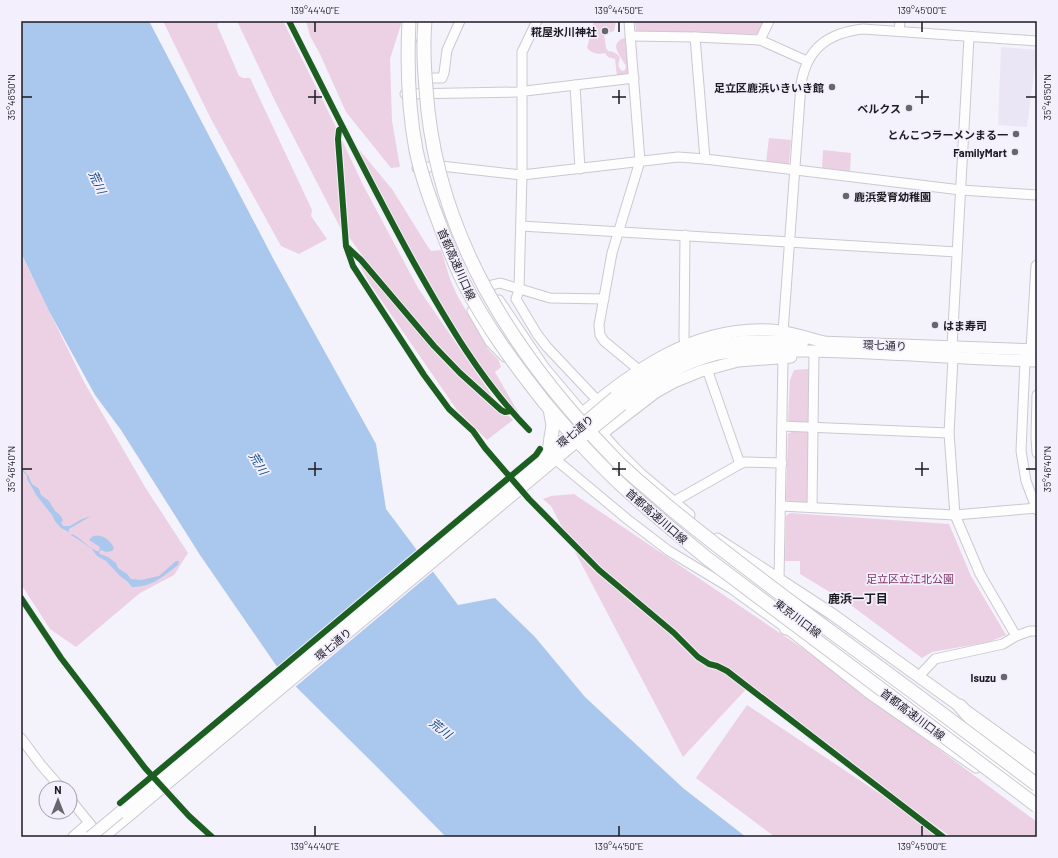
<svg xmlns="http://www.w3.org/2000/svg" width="1058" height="858" font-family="Barlow,'Noto Sans JP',sans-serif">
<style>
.built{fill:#eae6f6}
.green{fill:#ecd0e3}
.water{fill:#aac7ee}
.pier{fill:#f4f2fa}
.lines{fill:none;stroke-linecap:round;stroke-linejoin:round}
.minor-casing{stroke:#cbc9d0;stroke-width:11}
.major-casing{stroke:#cbc9d0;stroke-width:13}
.highway-casing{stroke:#cbc9d0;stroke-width:15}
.minor{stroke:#fdfdfe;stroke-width:9}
.major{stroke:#fdfdfe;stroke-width:11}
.highway{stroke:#fdfdfe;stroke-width:13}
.major-bridge-casing{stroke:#cbc9d0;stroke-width:13;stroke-linecap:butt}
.highway-bridge-casing{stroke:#cbc9d0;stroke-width:15;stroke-linecap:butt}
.major-bridge{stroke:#fdfdfe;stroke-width:11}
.highway-bridge{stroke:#fdfdfe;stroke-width:13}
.cycleway-casing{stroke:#f3effd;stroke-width:8}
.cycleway{stroke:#1b5e20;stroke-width:6}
.ticks{fill:none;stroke:#1d1b20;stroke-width:1.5}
.poi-dot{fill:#68666c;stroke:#f3effd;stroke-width:1.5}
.labels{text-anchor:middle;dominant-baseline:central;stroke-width:3.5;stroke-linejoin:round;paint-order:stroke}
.poi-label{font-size:11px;font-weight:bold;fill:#1d1b20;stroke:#f3effd;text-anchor:end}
.street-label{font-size:11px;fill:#1d1b20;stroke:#f3effd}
.park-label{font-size:11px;fill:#813666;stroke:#f3effd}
.water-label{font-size:12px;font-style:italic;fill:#114a88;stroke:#f3effd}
.neighbourhood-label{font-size:12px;font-weight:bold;fill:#1d1b20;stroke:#f3effd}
.neatline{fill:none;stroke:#1d1b20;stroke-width:1.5}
.ticks-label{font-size:10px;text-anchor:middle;fill:#1d1b20}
</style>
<rect width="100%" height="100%" fill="#f4f2fa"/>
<path class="built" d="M1001 47 1037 50 1027 127 998 125Z"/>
<g class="green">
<path d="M163 21H220L217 25 239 76 243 78H250L312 210 311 216 327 239 299 254 281 246 211 119Z"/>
<path d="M237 21H283L333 121 363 185 418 288 500 407 513 420 487 440 457 410 370 284 358 262 364 258 347 234 343 233 275 101Z"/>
<path d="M306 21H402L390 59 392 121 400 167 391 168 346 112 320 54 310 36Z"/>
<path d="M594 21H616L614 31 604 34 606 48 608 51C613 51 618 54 620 58 618 64 617 66 622 71L625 70 626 66 618 53 616 47 617 43 621 39 626 38 629 74 628 76H617L615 59 608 57 605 53C599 55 591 53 587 48Z"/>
<path d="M635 21H765L758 34 637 32 636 30Z"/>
<path d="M769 138 791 140 789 163 787 165 766 163Z"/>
<path d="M351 140 392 189 428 247 431 251 441 250 450 279 457 295 488 349 498 359 501 367 495 372 522 419 484 372 437 303 397 229Z"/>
<path d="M823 150 851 153 850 172 822 169Z"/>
<path d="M21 254 84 382 145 487 188 553 174 575 140 593 76 647 50 629 21 584Z"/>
<path d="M808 369 810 371 809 422H791L788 420 790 380 794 370Z"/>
<path d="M793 431H807L809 434V500L806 503 790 502 786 500 788 434Z"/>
<path d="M574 494 805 650 1037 822V837H951L761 699 749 686 683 757 551 506 543 499 551 496Z"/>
<path d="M790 513 949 524 971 576 1006 635 989 642 932 652 922 658 848 603 800 574V561H785L786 516Z"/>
<path d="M747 705 928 826 941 837H775L696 778Z"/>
</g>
<g class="water">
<path d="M21 21H149L275 262 376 444 386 509 458 605 495 598 535 637 585 697 683 788 746 837H446L378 768 280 671 200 555 121 430 95 395 49 311 21 253Z"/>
<path d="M21 468 28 475 32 484 39 489 41 495 49 501 55 511 60 515 63 520 61 523 63 526H70L82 519 91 516 69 529V532L61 528 55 521 52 515 37 496 27 479V475L23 472Z"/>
<path d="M72 534C81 538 87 547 97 551H99L100 547 89 540C96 530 110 539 114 548L112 551 106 552 101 550 99 552 100 554 108 557 116 563 118 568 127 574 131 579 141 580 159 576 176 561H179L178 565C162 577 152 587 132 587L128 582 120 576 106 561 97 556 92 549 79 540 71 535Z"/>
</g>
<path class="pier" d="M419 550 435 570 294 688 278 673 276 670Z"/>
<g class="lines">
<g class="minor-casing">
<g id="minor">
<path d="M537 21 522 52V175L519 290 516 299 537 334 547 347 597 400"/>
<path d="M629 21 640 161 612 253 599 325 600 335 604 341 639 370"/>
<path d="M899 31 900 21"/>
<path d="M630 36 695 37 760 40 769 21"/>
<path d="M695 37 705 159"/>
<path d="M412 39 417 21"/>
<path d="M760 40 807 61"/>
<path d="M428 78H442L444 73 447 50 460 21"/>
<path d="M575 85 580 169"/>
<path d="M405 94 517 92 634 78"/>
<path d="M417 168 441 166 522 175 678 157 705 159 961 190 1037 195"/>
<path d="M521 226 957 252"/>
<path d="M685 235 684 337 685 346"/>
<path d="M488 286 500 283 550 298 604 299"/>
<path d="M499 300 545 368 583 413"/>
<path d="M472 311 490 342 505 357"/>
<path d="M783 332 801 84C807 48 828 33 863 29L1037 41"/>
<path d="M952 347 969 37"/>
<path d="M953 358 949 433 955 515 980 574 1016 636"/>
<path d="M1025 361 1021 451 1026 481 1037 510"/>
<path d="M707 369 740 464"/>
<path d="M532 379 546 392 572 422"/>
<path d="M1037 395 1036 437 1037 453"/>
<path d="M782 426 949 433"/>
<path d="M555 459 627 519 669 551 732 589 786 628 868 693 976 768"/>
<path d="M673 502 740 464 745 462 782 463"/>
<path d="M781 506 955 515 1037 508"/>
<path d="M812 507 814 351"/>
<path d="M779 580 783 358"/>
<path d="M919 676 935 659 1003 644 1016 636 1030 631H1037"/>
<path d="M21 738 41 765 61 788"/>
<path d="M70 799 94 829"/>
</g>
</g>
<g class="major-casing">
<g id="major">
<path d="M820 342 1037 350"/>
<path d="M827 343C808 338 789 331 770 330 691 326 629 373 572 422 635 497 715 556 793 614 874 675 956 736 1037 797"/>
<path d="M1029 354 1032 349 1037 266"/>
<path d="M615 397C651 370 692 347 738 342 759 340 781 341 803 342"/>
<path d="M622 405C651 382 682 363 718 354 747 348 777 351 806 351 883 352 960 359 1037 361"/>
<path d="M589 419 615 449 640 474 689 515"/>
<path d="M596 438 656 392 674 382 701 371 738 361 791 357"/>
<path d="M717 539 832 614 1037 762"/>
<path d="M119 813 555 447"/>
<path d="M74 837 89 824"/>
<path d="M103 837 564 452"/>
</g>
</g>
<g class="highway-casing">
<g id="highway">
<path d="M549 452 551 438"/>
<path d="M766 594 782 609"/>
<path d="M786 628 805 629"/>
<path d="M960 706 983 732 1008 748 1037 771"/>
</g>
</g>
<use href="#minor" class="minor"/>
<use href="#major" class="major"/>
<use href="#highway" class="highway"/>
<g class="major-bridge-casing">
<g id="major-bridge">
<path d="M558 445 615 397"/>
<path d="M564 452 622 405"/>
<path d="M90 837 119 813"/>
</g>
</g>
<g class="highway-bridge-casing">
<g id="highway-bridge">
<path d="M409 21C407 63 408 108 416 150 421 174 429 197 438 220 446 242 454 263 464 283 486 326 515 365 545 403 571 434 599 465 629 492 654 515 681 537 708 559L1037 806"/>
<path d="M425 21C423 43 424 66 426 88 435 234 513 354 613 457 628 473 646 487 663 502 715 546 771 587 826 628 897 680 967 732 1037 785"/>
<path d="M550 409 553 425 551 438"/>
</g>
</g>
<use href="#major-bridge" class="major-bridge"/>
<use href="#highway-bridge" class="highway-bridge"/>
<g class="cycleway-casing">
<g id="cycleway">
<path d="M289 21C330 102 370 183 414 263 447 322 481 381 529 430"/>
<path d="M343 128 339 130 338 139 346 246 353 266 424 375 449 409 473 431 485 448 529 499 599 570 674 633 698 657 709 664 717 666 727 671 943 837"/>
<path d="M348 248 361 260 434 346 460 373 501 410 505 412 511 411"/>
<path d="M21 598 61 658 145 768 189 816 212 837"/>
<path d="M120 803 536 455 540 449"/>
</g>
</g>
<use href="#cycleway" class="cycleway"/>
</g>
<path class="ticks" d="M315 22V32M619 22V32M922 22V32M315 90V104M619 90V104M922 90V104M22 97H32M308 97H322M612 97H626M915 97H929M1026 97H1036M315 462V476M619 462V476M922 462V476M22 469H32M308 469H322M612 469H626M915 469H929M1026 469H1036M315 826V836M619 826V836M922 826V836"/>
<g class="poi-dot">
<circle cx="605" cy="31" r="4"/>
<circle cx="832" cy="87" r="4"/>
<circle cx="909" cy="108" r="4"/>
<circle cx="1016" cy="134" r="4"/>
<circle cx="1015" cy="152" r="4"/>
<circle cx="846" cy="196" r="4"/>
<circle cx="935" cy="325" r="4"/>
<circle cx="1004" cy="677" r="4"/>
</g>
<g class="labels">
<g class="poi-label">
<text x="597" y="31">糀屋氷川神社</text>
<text x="824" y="87">足立区鹿浜いきいき館</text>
<text x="901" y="108">ベルクス</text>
<text x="1008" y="134">とんこつラーメンまる一</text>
<text x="1007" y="152">FamilyMart</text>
<text x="854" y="196" text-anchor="start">鹿浜愛育幼稚園</text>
<text x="943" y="325" text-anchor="start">はま寿司</text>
<text x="996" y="677">Isuzu</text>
</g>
<g class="street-label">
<text transform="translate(457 264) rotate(66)">首都高速川口線</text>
<text transform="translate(885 345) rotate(2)">環七通り</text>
<text transform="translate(575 431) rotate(-40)">環七通り</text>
<text transform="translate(657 516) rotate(41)">首都高速川口線</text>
<text transform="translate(798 618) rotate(37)">東京川口線</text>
<text transform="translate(333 644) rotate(-40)">環七通り</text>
<text transform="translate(913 714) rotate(37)">首都高速川口線</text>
</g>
<g class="park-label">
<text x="910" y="578">足立区立江北公園</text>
</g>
<g class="water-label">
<text transform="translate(98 182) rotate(65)">荒川</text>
<text transform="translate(259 463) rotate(58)">荒川</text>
<text transform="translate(441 728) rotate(38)">荒川</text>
</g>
<g class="neighbourhood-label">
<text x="858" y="598">鹿浜一丁目</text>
</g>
</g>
<rect width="1058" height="858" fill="none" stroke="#f3effd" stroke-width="44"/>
<g transform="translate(58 800)"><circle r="19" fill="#f3effd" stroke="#9d9aa5"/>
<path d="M0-3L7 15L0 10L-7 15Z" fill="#68666c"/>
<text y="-6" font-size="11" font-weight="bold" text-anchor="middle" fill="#1d1b20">N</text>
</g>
<rect x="22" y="22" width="1014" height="814" class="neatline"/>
<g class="ticks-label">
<text x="315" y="14">139°44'40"E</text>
<text x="619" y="14">139°44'50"E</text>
<text x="922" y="14">139°45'00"E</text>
<text transform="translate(11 97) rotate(-90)" y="4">35°46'50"N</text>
<text transform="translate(1047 97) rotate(-90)" y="4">35°46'50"N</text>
<text transform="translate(11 469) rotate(-90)" y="4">35°46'40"N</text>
<text transform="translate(1047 469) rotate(-90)" y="4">35°46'40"N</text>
<text x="315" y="850">139°44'40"E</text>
<text x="619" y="850">139°44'50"E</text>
<text x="922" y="850">139°45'00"E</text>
</g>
</svg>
